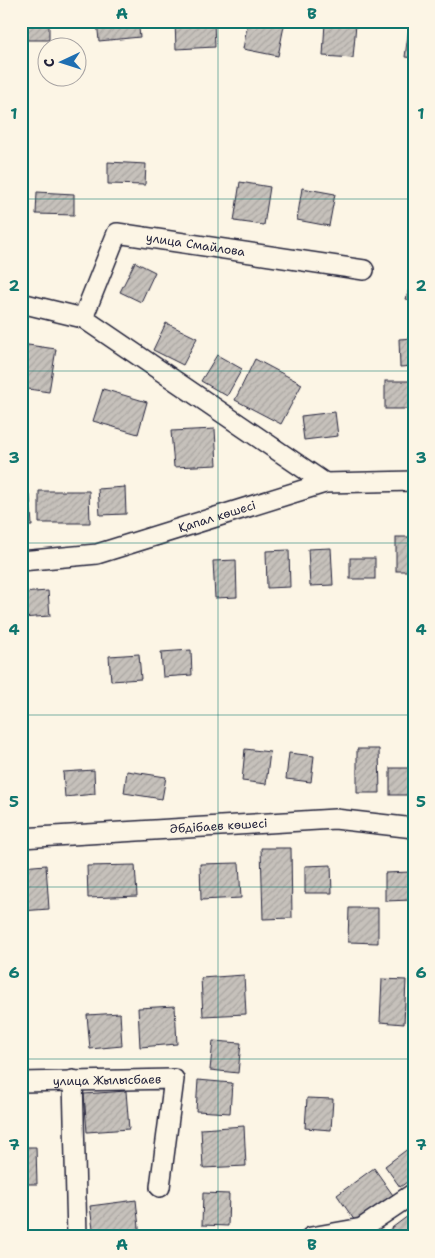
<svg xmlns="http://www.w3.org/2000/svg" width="435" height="1258" font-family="'Shantell Sans',sans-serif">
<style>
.building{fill:url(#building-hatch);stroke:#22223b}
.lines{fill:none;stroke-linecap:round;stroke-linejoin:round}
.minor-casing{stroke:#22223b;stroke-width:22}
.minor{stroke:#fcf5e5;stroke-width:19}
.grid{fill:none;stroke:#0f766e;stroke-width:1;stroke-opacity:0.55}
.labels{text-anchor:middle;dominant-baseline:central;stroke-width:4.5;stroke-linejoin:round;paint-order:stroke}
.street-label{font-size:12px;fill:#22223b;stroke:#fcf5e5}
.neatline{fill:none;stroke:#0f766e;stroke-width:2}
.grid-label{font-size:16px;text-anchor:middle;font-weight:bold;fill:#0f766e}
</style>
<defs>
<pattern id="building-hatch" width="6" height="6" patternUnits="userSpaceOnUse" patternTransform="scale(1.25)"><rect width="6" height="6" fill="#c6c1bb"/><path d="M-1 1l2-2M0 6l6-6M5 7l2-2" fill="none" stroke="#aaa6a2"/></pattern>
</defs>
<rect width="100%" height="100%" fill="#fcf5e5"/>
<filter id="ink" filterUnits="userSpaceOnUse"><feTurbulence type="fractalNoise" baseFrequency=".02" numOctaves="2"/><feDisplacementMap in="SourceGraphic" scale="10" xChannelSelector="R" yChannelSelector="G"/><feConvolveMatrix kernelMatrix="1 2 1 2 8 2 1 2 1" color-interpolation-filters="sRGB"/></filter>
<g filter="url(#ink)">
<g class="building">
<rect x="21" y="21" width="28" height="19"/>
<path d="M97 21H138L140 37 99 41Z"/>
<path d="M175 21H214L215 47 176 49Z"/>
<path d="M248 21H285L278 56 243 49Z"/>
<path d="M325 22 356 24 353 58 323 56Z"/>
<path d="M409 27H414V58L405 57Z"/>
<path d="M108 162 146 164 145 185 108 184Z"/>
<path d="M240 182 270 187 264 225 234 221Z"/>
<path d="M302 188 335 194 329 226 297 220Z"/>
<path d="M37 192 74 194V215L36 214Z"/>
<path d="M135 262 155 272 141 302 120 292Z"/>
<path d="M414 270V301L406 299Z"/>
<path d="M166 323 197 338 183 365 153 350Z"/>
<path d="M414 338V366L400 367 399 339Z"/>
<path d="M21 344 56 349 49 392 21 388Z"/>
<path d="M217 355 242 369 227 396 201 381Z"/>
<path d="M255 359 302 384 281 424 235 400Z"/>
<rect x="385" y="381" width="27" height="28"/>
<path d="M103 389 147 402 138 434 93 421Z"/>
<path d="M335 412 338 436 304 440 301 416Z"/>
<path d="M215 429 217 465 174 467 171 431Z"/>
<path d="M125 487 126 514 100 515 98 489Z"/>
<path d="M39 491H89L90 523H39Z"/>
<path d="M21 496H30L32 526H21Z"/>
<rect x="396" y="537" width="18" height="34"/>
<path d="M331 548 333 585 310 586 308 549Z"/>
<path d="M289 550 290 587 267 588 266 551Z"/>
<rect x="350" y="558" width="25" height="21"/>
<path d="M236 560 237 597 215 598 213 561Z"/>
<path d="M48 591 50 616 21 618V593Z"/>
<path d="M191 650 192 675 163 677 161 652Z"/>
<path d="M139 654 141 679 111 681 109 656Z"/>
<path d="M245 749 270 752 266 784 242 781Z"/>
<path d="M357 749H379L380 793H357Z"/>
<path d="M289 753 314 756 311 782 286 779Z"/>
<rect x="390" y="768" width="24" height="27"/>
<path d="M94 770 95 794 65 797 63 772Z"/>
<path d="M127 771 166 777 162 799 124 793Z"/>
<path d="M261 848H291L292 918 263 919Z"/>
<path d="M239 863 241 898 201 900 200 864Z"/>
<path d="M46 865 49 909 21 911V867Z"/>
<path d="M135 865 137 896 88 898 87 866Z"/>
<path d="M331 865 332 893H305V866Z"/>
<path d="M411 872 412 900 385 901V873Z"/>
<path d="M349 908H378V943L348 942Z"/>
<path d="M244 975 246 1014 203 1016 201 978Z"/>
<path d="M382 979 406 980 404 1024 380 1022Z"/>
<path d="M175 1006 177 1044 140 1047 138 1008Z"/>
<path d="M120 1013 122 1046 90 1049 87 1015Z"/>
<path d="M213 1041 241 1043 238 1073 210 1070Z"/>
<path d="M198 1080 232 1083 230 1113 196 1111Z"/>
<path d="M126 1091 129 1129 87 1132 84 1094Z"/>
<path d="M307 1098 333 1099 331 1130 305 1128Z"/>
<path d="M244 1126 246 1166 203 1168 201 1129Z"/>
<path d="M21 1147H36L37 1184H21Z"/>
<path d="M409 1148 414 1154V1177L400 1187 385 1166Z"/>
<path d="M374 1168 395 1198 357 1224 337 1195Z"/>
<path d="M203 1193 229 1194 228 1226 202 1225Z"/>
<path d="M136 1200 140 1237H94L90 1206Z"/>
<path d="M412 1213 414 1237H388L385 1233Z"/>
</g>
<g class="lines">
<g class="minor-casing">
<g id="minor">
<path d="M21 303 83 318 325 483"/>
<path id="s1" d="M83 318 117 233 364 270"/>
<path id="s2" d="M21 561 97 554 325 483 414 481"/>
<path id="s3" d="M21 838 335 819 414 828"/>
<path d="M73 1080 77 1237"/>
<path id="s4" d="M21 1082 174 1079 160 1187"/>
<path d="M311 1237 362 1228 414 1193"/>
</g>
</g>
<use href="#minor" class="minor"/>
</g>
</g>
<path class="grid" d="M218 21V1237M21 199H414M21 371H414M21 543H414M21 715H414M21 887H414M21 1059H414"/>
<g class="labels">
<g class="street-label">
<text stroke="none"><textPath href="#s1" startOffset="171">улица Смайлова</textPath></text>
<text stroke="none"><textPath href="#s2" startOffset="202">Қапал көшесі</textPath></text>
<text stroke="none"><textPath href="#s3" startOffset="198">Әбдібаев көшесі</textPath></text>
<text stroke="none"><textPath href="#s4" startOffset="86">улица Жылысбаев</textPath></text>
</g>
</g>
<rect width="435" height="1258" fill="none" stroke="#fcf5e5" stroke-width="55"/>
<g transform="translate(62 62) rotate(266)"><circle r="24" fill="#fcf5e5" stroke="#a5a1a1"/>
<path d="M0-4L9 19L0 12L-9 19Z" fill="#1f6fb2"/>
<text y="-8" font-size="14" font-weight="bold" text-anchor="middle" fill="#22223b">С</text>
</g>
<rect x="28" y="28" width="380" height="1202" class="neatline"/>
<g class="grid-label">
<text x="122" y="19">A</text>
<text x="312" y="19">B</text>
<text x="14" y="119">1</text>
<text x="421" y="119">1</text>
<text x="14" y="291">2</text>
<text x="421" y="291">2</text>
<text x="14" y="463">3</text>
<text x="421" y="463">3</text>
<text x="14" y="635">4</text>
<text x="421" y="635">4</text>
<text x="14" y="807">5</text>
<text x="421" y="807">5</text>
<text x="14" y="978">6</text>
<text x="421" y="978">6</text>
<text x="14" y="1150">7</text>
<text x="421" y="1150">7</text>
<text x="122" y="1250">A</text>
<text x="312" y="1250">B</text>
</g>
</svg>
